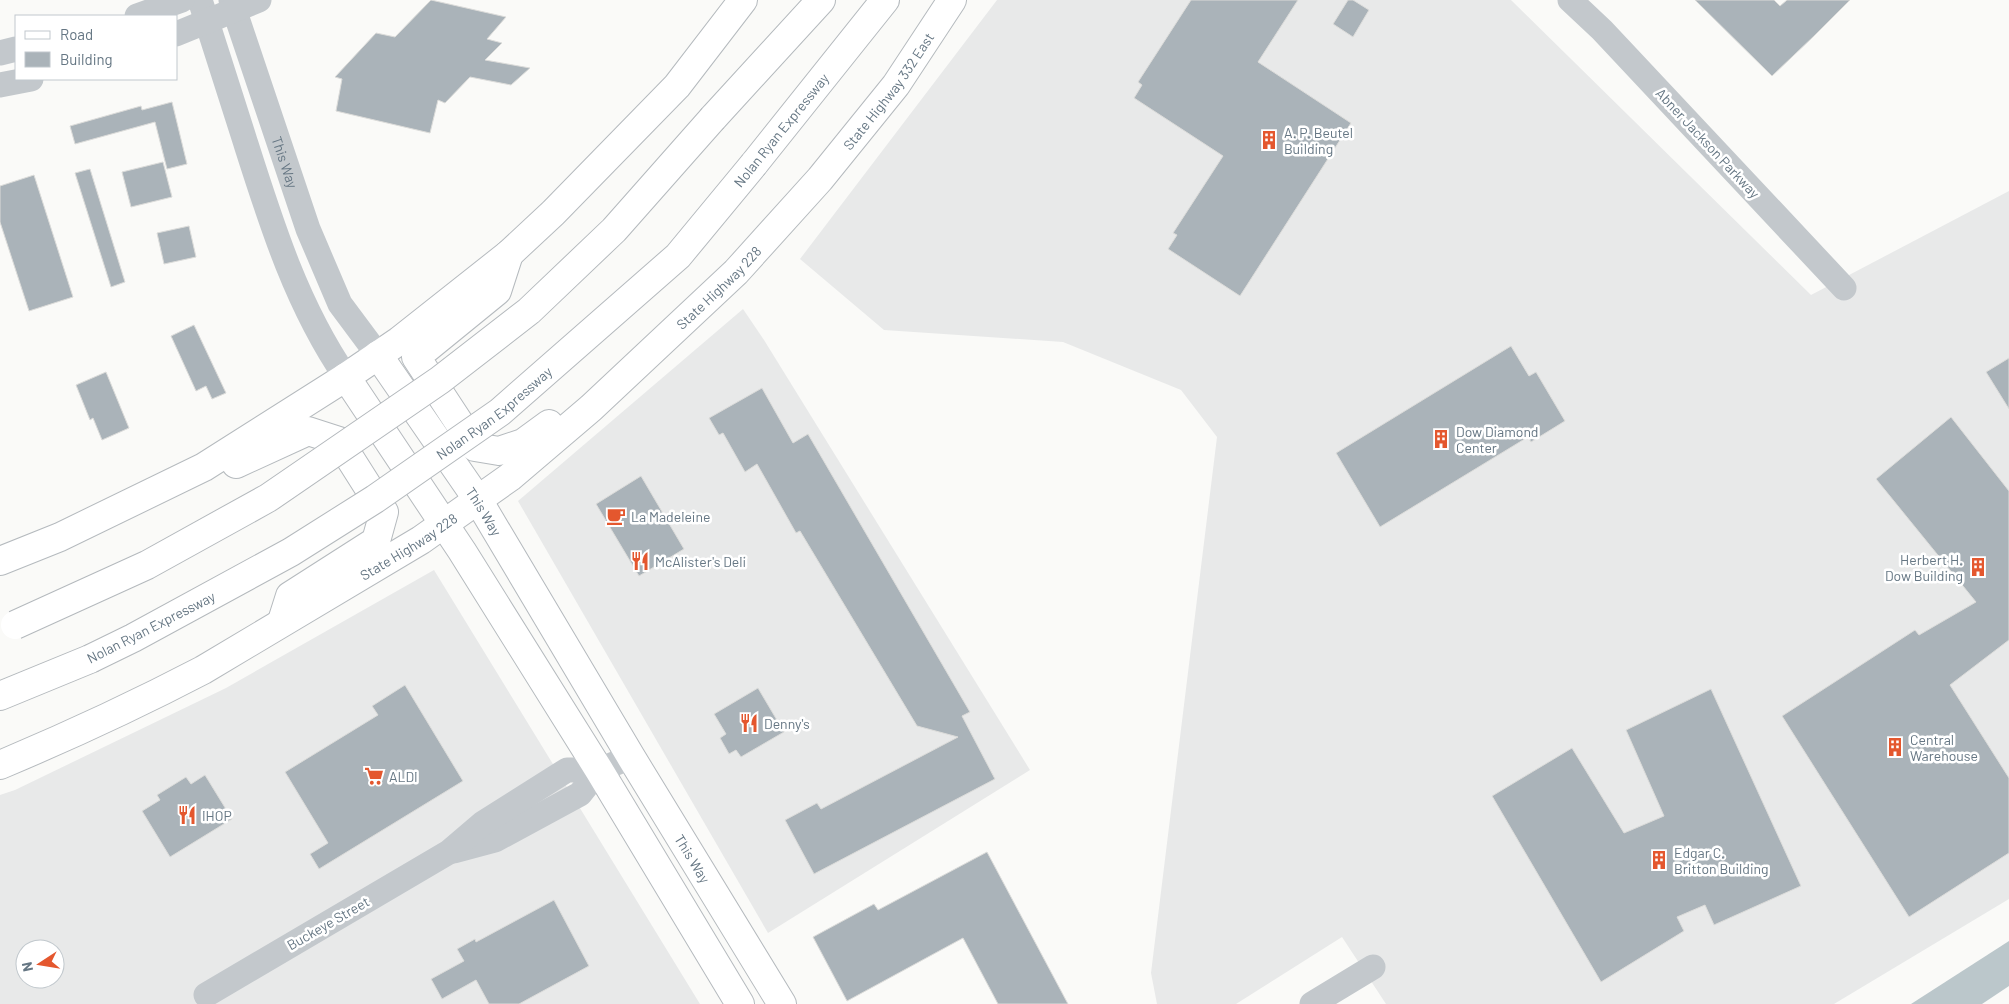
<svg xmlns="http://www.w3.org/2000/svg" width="2009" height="1004" font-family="Barlow,sans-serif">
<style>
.built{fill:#e8e9e9;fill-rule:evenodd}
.water{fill:#bbc7cb}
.building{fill:#aab3b9;stroke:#dcdcda}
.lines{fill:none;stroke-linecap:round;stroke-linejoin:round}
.major-casing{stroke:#b5babe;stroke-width:30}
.highway-casing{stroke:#b4b9bd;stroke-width:30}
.minor{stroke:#c3c8cc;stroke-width:25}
.major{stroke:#fff;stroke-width:28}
.highway{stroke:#fff;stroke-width:28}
.highway-bridge-casing{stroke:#b4b9bd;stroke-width:30;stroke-linecap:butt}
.highway-bridge{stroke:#fff;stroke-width:28}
.labels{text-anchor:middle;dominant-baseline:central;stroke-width:5;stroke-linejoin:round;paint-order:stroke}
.street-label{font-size:14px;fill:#657683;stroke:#fff}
.poi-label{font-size:14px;fill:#657683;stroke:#fff;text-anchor:start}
</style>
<rect width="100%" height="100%" fill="#fafaf8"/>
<g class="built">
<path d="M997 0H1511L1811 295 2009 191V899L1834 1004H1386L1342 937 1236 1004H1157L1151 973 1217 437 1181 390 1063 342 884 330 800 259Z"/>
<path d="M743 309 764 340 1030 770 768 933 518 501Z"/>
<path d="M434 570 700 1004H0V795L15 790 226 688ZM25 949H55V979H25Z"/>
</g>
<path class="water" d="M2009 941V986L1982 1004H1911Z"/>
<g class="building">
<path d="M431 0 506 17 487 39 502 43 485 60 530 68 511 85 470 77 445 103 438 100 430 133 336 111 342 79 335 77 376 33 395 37Z"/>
<path d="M1191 0H1298L1258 62 1351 123 1240 296 1168 249 1177 235 1173 233 1223 156 1134 98 1142 85 1138 82Z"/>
<path d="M1348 0H1353L1369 10 1353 37 1333 24Z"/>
<path d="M1695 0H1774L1780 6 1787 0H1850L1814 36 1772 76Z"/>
<path d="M172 102 187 164 167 169 155 122 75 144 70 126 141 106 142 110Z"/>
<path d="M163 162 172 197 131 207 122 172Z"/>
<path d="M90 169 125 282 111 287 75 173Z"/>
<path d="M34 175 73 297 29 311 0 222V186Z"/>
<path d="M189 226 196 257 164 264 157 233Z"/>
<path d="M194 325 226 393 212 399 206 386 196 391 171 336Z"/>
<path d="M1511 346 1529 376 1536 372 1565 421 1531 442 1528 437 1380 527 1336 453Z"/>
<path d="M2009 358V409L1986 372Z"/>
<path d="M106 372 129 428 102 440 93 418 90 420 76 385Z"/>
<path d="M762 388 793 443 808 434 970 712 962 716 995 779 814 874 785 820 817 803 821 809 958 737 917 726 800 531 796 533 757 464 745 472 723 433 719 435 709 418Z"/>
<path d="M1951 417 2009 491V640L1950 685 2009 778V853L1909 917 1782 716 1915 630 1919 635 1976 602 1876 479Z"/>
<path d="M641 476 684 549 639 576 596 504Z"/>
<path d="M405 685 463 781 319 869 310 854 328 843 285 772 378 715 372 706Z"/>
<path d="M758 688 784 732 741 757 736 750 729 754 720 738 726 734 714 714Z"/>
<path d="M1711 689 1801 886 1714 925 1705 905 1677 917 1684 931 1601 982 1492 796 1572 748 1624 833 1664 816 1626 730Z"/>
<path d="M205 775 232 819 170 857 142 811 160 800 157 795 186 777 191 784Z"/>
<path d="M987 852 1068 1004H998L963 938 847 1001 813 937 874 904 878 910Z"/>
<path d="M554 900 589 966 519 1004H489L476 980 442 999 431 979 464 961 457 949 475 939 476 942Z"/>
</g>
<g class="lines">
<g class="major-casing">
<g id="major">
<path d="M509 254 497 291 416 357 475 447 499 451 523 443 549 424"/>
<path id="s2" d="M378 355 478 500 631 757 782 1004"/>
<path d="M346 377 462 551 599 770 740 1004"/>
<path d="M236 464 308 431 339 441 384 512 376 541 290 596 283 618"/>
<path d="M0 561 60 537 204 467 346 377 399 341 509 254 553 213 677 86 743 0"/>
<path id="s3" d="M0 765C69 736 136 705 203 670L421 540 510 477 591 408 736 272 820 179 896 85 952 0"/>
</g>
</g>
<g class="highway-casing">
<g id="highway">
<path d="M713 118 821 0"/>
<path d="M754 164 885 0"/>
<path d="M0 696 90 659"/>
</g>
</g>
<g class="minor">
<path d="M200 0C215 47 230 94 245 141 271 223 297 306 346 377"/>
<path id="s1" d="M231 0 308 229 340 304 378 355"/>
<path d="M1570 0 1602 30 1844 288"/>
<path d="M137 16 182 0"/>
<path d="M176 34 259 0"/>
<path d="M0 53 16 49"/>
<path d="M0 85 31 79"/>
<path d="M454 851 495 840 580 794 599 770"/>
<path d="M206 995 449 852 483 823 567 770H599L631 757"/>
<path d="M1312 1004 1373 967"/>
</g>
<use href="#major" class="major"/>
<use href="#highway" class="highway"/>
<g class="highway-bridge-casing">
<g id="highway-bridge">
<path d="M15 625 147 565 268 498 440 380 529 311 614 230 713 118"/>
<path id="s4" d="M90 659 133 638 291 552 375 499 500 412 678 256 754 164"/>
</g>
</g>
<use href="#highway-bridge" class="highway-bridge"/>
</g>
<defs>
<g id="building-bare" transform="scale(1.5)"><path d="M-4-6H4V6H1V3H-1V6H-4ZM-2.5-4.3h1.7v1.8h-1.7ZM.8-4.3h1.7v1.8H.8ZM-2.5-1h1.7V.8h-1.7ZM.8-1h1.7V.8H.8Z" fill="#e4572e" stroke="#fff" stroke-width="2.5" paint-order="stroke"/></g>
<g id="cafe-bare" transform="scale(1.5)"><path d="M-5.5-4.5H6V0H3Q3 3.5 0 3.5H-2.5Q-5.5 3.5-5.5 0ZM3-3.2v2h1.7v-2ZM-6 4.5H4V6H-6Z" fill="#e4572e" stroke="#fff" stroke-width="2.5" paint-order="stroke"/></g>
<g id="restaurant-bare" transform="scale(1.5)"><path d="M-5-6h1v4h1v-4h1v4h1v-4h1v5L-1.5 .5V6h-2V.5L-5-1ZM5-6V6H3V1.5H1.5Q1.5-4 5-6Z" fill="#e4572e" stroke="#fff" stroke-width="2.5" paint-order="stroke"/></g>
<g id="supermarket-bare" transform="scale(1.5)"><path d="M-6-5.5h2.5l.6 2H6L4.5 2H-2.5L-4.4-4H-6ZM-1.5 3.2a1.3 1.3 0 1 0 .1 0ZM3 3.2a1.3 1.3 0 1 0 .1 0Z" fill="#e4572e" stroke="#fff" stroke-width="2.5" paint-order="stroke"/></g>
</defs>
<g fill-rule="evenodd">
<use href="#building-bare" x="1269" y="140"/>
<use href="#building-bare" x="1441" y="439"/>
<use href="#cafe-bare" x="616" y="516"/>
<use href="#restaurant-bare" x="640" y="561"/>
<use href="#building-bare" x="1978" y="567"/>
<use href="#restaurant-bare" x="749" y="723"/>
<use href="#building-bare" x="1895" y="747"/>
<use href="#supermarket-bare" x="374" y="776"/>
<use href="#restaurant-bare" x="187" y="815"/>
<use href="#building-bare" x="1659" y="860"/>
</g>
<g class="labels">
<g class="street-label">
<text stroke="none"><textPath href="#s3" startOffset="1129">State Highway 332 East</textPath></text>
<text transform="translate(781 130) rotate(-51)">Nolan Ryan Expressway</text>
<text transform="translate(1708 143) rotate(47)">Abner Jackson Parkway</text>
<text stroke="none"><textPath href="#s1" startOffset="171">This Way</textPath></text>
<text stroke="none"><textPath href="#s3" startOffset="869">State Highway 228</textPath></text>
<text stroke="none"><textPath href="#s4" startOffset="474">Nolan Ryan Expressway</textPath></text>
<text stroke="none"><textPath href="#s2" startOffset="189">This Way</textPath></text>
<text stroke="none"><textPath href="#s3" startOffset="464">State Highway 228</textPath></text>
<text transform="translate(151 627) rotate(-27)">Nolan Ryan Expressway</text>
<text stroke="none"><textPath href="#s2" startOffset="594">This Way</textPath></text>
<text transform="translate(328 923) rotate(-30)">Buckeye Street</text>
</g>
<g class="poi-label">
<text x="1284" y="132">A. P. Beutel<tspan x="1284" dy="16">Building</tspan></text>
<text x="1456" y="431">Dow Diamond<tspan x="1456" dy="16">Center</tspan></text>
<text x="631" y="516">La Madeleine</text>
<text x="1963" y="559" text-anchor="end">Herbert H.<tspan x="1963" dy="16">Dow Building</tspan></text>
<text x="655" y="561">McAlister's Deli</text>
<text x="764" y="723">Denny's</text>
<text x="1910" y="739">Central<tspan x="1910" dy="16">Warehouse</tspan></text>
<text x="389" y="776">ALDI</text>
<text x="202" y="815">IHOP</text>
<text x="1674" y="852">Edgar C.<tspan x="1674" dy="16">Britton Building</tspan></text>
</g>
</g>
<rect x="15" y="15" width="162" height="65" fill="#ffffff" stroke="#c1c8cd"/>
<rect x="25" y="31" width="25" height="8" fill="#ffffff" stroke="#c1c8cd"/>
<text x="60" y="40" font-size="15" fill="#657683">Road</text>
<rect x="25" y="52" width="25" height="15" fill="#aab3b9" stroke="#c1c8cd"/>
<text x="60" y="65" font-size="15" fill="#657683">Building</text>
<g transform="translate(40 964) rotate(258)"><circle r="24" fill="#ffffff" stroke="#c1c8cd"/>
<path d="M0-4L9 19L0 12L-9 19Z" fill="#e4572e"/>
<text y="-8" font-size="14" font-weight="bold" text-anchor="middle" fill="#657683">N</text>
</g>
</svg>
